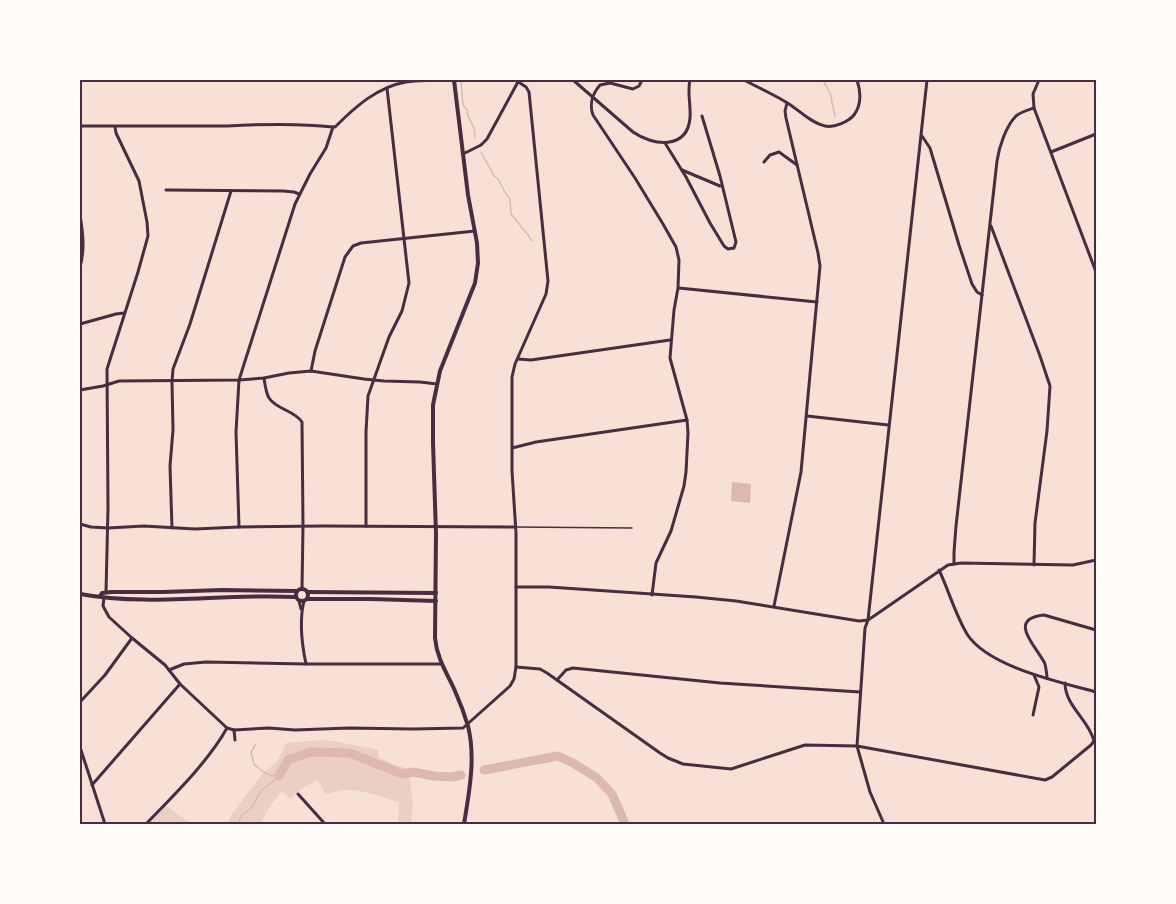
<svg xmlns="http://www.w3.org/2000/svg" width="1176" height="904" font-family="Raleway,sans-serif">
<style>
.green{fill:#ebcfc5}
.water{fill:#dcb8b0}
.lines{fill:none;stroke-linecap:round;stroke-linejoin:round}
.stream{stroke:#dcb8b0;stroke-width:1.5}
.river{stroke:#dcb8b0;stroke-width:9}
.service{stroke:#4a2c40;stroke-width:1.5}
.minor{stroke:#4a2c40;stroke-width:3}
.tertiary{stroke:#4a2c40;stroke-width:4}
.neatline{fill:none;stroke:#4a2c40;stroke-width:2}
</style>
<rect width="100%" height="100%" fill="#f7e1d7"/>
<g class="green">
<path d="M323 740 339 742 379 750 378 757 394 765 409 769 413 805 411 824 398 822 399 802C376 796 349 783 326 795L318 780 306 786 290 799 282 791 272 803 260 824H228L231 815 263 773 277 762 286 743Z"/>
<path d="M165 805 192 824H146Z"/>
</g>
<path class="water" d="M732 482 751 484 750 503 731 501Z"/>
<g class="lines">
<g class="stream">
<path d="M461 80 463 105 467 110 468 116 474 128 475 138"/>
<path d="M631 80 634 82"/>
<path d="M823 80 830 93 835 116"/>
<path d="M481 152 494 176 498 179 506 194 510 199 511 214 528 235 532 241"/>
<path d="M256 744 251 752 254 764C260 770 269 777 278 776"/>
<path d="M238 824 241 816 251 808 261 791 279 776"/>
</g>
<g class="river">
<path d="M484 770 558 756 573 763 597 778 612 794 625 824"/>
<path d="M279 776 288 760 310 752 350 753 402 774 413 772 434 776 452 777 461 775"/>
</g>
<path class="service" d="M515 527 632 528"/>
<g class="minor">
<path d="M573 80 633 132C653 146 687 150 690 118 691 105 687 92 690 80"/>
<path d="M642 80 639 86 633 89 610 83 600 85C593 93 589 104 593 115L635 178 663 224 676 247 679 260 678 288 674 310 670 358 687 420 688 433 686 472 684 486 671 531 656 563 652 595"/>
<path d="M744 80C759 88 775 95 789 104 800 111 811 123 825 126 834 128 848 122 854 115 862 104 861 92 857 80"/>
<path d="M1039 80 1033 94 1034 108 1096 272"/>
<path d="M80 126H228C263 124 298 123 333 127H335C355 107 377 87 406 82 422 80 438 80 454 80"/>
<path d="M922 136 930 148 959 245 972 284 977 292 982 295"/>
<path d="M665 143 686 177 710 223 724 246 728 249 734 248 736 242 720 176 702 116"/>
<path d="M1051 152 1096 134"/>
<path d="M463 154 481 145 487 139 519 80"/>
<path d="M764 162 770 155 779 152 797 165"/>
<path d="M682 170 720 186"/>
<path d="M166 190 283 191 294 192 299 194"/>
<path d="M80 215C83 233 85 250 80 267"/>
<path d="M991 226 1040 356 1050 386 1047 431 1035 523 1034 565"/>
<path d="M679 288 817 302"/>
<path d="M80 324 116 314 124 313"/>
<path d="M518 359 531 360 670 340"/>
<path d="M311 371 315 351 345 257 353 246 361 243 475 231"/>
<path d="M264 378C265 385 266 393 269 398 277 410 294 410 302 422L303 526 302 589"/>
<path d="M80 390 103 386 119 381 239 380 264 378 289 373 311 371 364 379 384 381 420 382 437 384"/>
<path d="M807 416 888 425"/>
<path d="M512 448 536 442 687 420"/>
<path d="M80 524 91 527 108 528 144 526 195 529 239 527 323 526 514 527"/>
<path d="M366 526V432L368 396 389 337 402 311 409 283 387 88"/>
<path d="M239 527 236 432 239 380 295 204 310 174 326 148 333 127"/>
<path d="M172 528 170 466 173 430 172 382 173 369 190 324 231 191"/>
<path d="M954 564V552L956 526 997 161C999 147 1006 126 1016 116 1021 112 1028 110 1034 108"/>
<path d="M939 570C949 591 955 614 967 634 988 667 1060 682 1096 692"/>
<path d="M516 587H549L696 597 736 601 859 621 868 620 874 616 948 565 961 563 1073 565 1096 560"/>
<path d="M106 592 108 508 107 369 138 272 148 236 147 222 139 181 116 133 115 127"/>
<path d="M104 598 103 606 109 617 132 638 165 665 180 684 227 728 234 730 269 728 295 730 349 728 413 729 463 728 510 686 514 679 516 667V533L512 471V377L515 364 546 294 548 281 529 92 526 87 517 81"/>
<path d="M299 601 301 609"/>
<path d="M304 601C299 621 302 645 306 664"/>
<path d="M774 606 801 472 820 266 818 253 786 118 785 111 787 103"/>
<path d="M516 667 540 669 547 673 660 753 668 758 683 764 731 769 805 745 857 746 1045 780 1052 777 1091 745 1094 741C1089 720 1065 706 1065 683"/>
<path d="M169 670 184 664 206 662 306 664H441"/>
<path d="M1047 678C1047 674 1046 669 1045 664 1038 648 1005 619 1044 615L1096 630"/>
<path d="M557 680 566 670 573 668 720 683 860 692"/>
<path d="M80 702 105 675 132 638"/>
<path d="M1033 715 1039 687 1034 675"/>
<path d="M234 730 235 740"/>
<path d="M80 747 105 824"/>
<path d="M92 785 180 684"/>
<path d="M298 794 325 824"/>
<path d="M146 824C173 796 208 762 227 728"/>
<path d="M884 824 870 792 857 746 865 628 868 620 927 80"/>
</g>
<g class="tertiary">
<path d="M454 80 468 195 477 243 478 263 475 283 440 371 433 405V443L436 534 435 638C437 659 447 673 455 691 459 700 465 716 468 726 476 758 469 793 464 824"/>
<circle cx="302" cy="595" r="6"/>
<path d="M307 592 436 593"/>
<path d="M80 594C150 607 224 593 296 597"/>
<path d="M100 596 102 593 112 592H163L222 590 297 591"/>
<path d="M307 599H371L436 601"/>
</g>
</g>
<rect width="1176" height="904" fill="none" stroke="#fffaf5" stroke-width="162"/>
<rect x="81" y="81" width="1014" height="742" class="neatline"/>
</svg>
